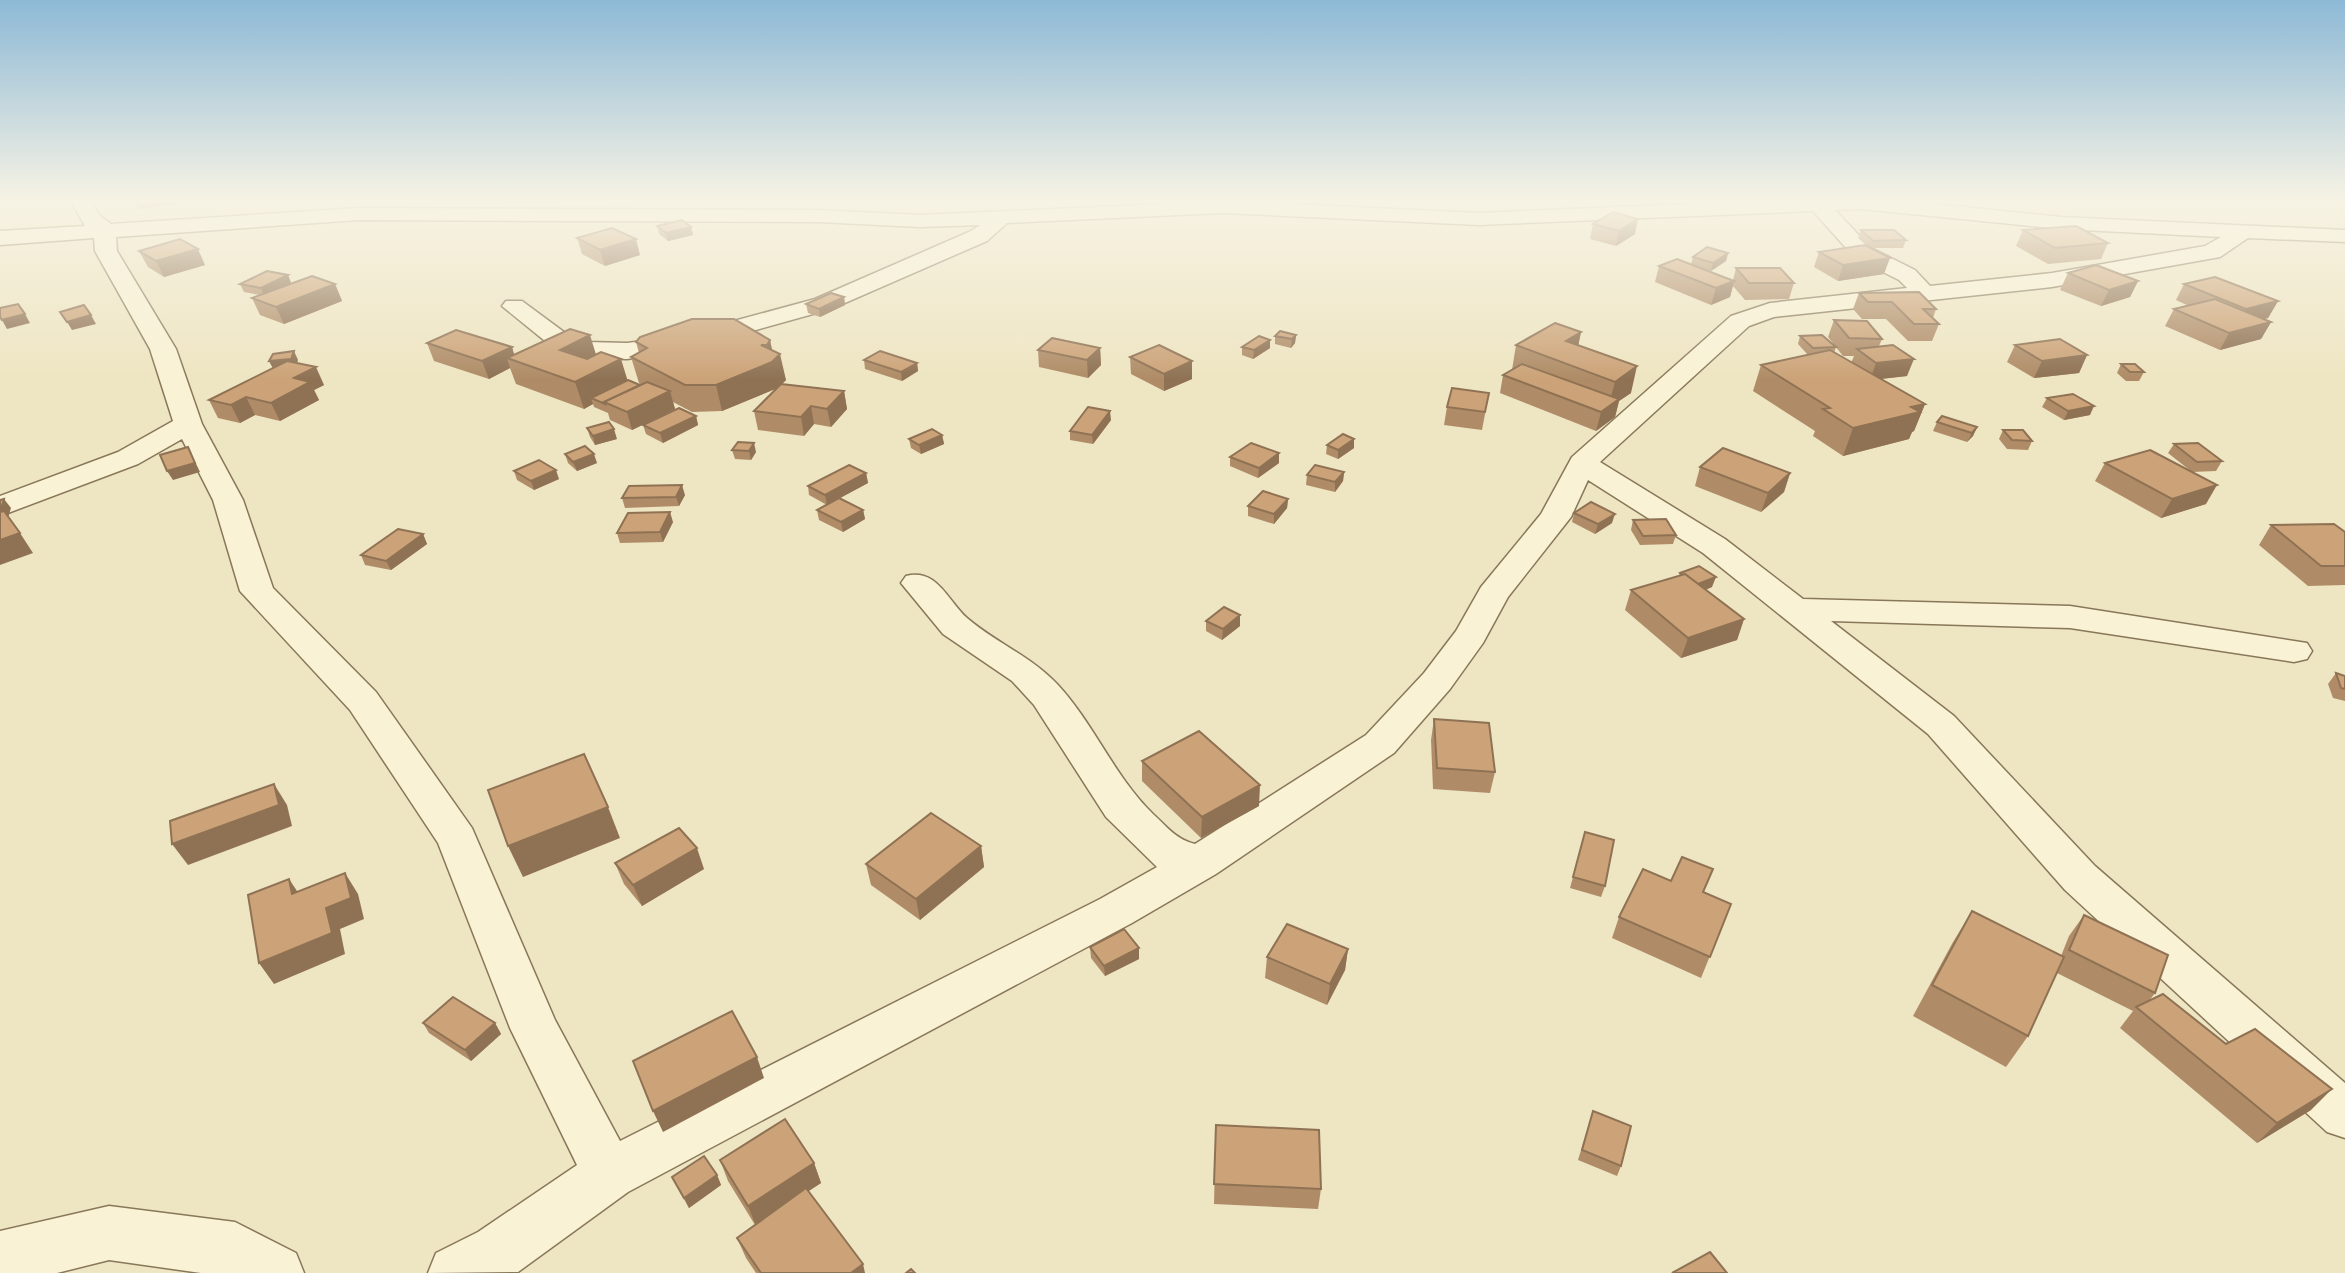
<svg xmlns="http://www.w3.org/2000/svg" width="2345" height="1273" font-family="'Source Serif 4',serif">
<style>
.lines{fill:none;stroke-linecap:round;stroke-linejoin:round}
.minor-casing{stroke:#887759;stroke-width:3}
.minor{fill:#f9f2d5;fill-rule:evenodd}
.wall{fill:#af8c67}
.shaded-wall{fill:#8f7254}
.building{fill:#cca378;stroke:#8f7254;stroke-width:2}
</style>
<rect width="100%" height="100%" fill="#eee5c2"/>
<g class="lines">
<g class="minor-casing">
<g id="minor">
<path d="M71 201H91L100 216 111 224 359 208 818 210 920 215 1230 201 1479 213 1758 201H1905L2062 217 2345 230V242L2248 238 2220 257 2052 287 1774 317 1749 326 1600 462 1725 539 1803 599 2070 606 2307 643 2312 651 2307 659 2294 662 2070 628 1831 621 1954 716 2095 866 2345 1083V1138L2327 1132 2065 890 1928 734 1703 553 1588 480 1571 517 1508 597 1483 643 1450 689 1394 753 1216 874 1132 923 628 1192 518 1272 428 1273 436 1253 478 1232 577 1165 510 1028 438 843 350 710 240 591 213 500 182 439 138 464 0 516V496L118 452 173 421 150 349 95 251 94 238 0 245V231L85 226ZM1861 209 2062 229 2221 237 2205 246 2052 273 1930 286 1915 270 1871 248 1835 210ZM1813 211 1855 258 1899 280 1907 288 1770 303 1731 316 1572 457 1541 514 1481 587 1456 631 1424 673 1366 735 1195 844C1177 840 1167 827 1153 814 1114 776 1094 724 1058 685 1031 656 996 643 967 618 947 600 937 568 906 576L901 583 943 634 1012 681 1034 705 1106 817 1157 867 1100 899 620 1141 555 1020 472 828 376 692 273 588 243 500 202 424 176 349 117 251 116 237 359 220 818 222 920 227 980 225 971 231 815 299 675 337 627 343 588 342 568 335 522 301H506L502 306 550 345 584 358 627 359 677 352 831 309 987 241 1007 223 1223 213 1479 225Z"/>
<path d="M109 1206 235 1222 296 1253 304 1273H201L109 1260 57 1273H0V1231Z"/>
</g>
</g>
<use href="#minor" class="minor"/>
</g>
<g class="wall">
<path d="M1593 224 1635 234 1616 246 1590 239Z"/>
<path d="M657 226 691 227 693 235 668 241 659 234Z"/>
<path d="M1861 230 1906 240 1903 248H1872L1884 274 1838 281 1814 267 1819 252 1866 245 1858 238Z"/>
<path d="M2023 230 2108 243 2101 259 2048 264 2016 246Z"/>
<path d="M577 238 640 255 605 266 582 254Z"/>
<path d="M139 251 205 265 164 277 148 267Z"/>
<path d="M1728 253 1726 261 1711 271 1698 267 1733 280 1736 268 1794 283 1789 299 1745 300 1733 286 1730 297 1711 305 1655 282 1659 266 1691 264 1693 257Z"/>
<path d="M2068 273 2138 281 2130 297 2101 306 2060 290Z"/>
<path d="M288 275 291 283 286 285 335 284 342 301 284 324 260 315 252 298 260 295 244 292 240 284Z"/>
<path d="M2184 284 2278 301 2268 318 2264 319 2271 322 2261 339 2220 350 2165 326 2174 309 2189 306 2176 300Z"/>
<path d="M1859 293 1936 309 1933 318 1939 324 1932 341H1908L1886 319H1862L1853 309Z"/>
<path d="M844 297 845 305 820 317 808 313 806 304Z"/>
<path d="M1834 320 1882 339 1879 346 1907 376 1881 379 1925 404 1914 431 1912 432 1909 439 1843 456 1813 436 1815 431 1753 391 1761 365 1808 355 1798 344 1800 336 1836 347 1834 353 1851 363 1854 356H1843L1828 337Z"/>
<path d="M1581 332 1578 345 1631 393 1619 401 1615 417 1596 431 1500 393 1503 375 1512 370 1516 345Z"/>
<path d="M1296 335 1295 343 1291 348 1275 344V336Z"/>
<path d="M770 340 772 350 786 380 782 384 844 391 847 409 831 427 814 424 804 436 758 430 754 411 777 388 722 411 692 412 673 402 675 409 632 430 610 420 608 413 594 407 593 404 584 409 516 384 510 368 489 379 434 361 427 343 512 347 514 355H596L628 381 640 385H641L639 383 631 357 639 353 636 342Z"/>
<path d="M1270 340V348L1253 359 1242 355V347Z"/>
<path d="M2015 345 2087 355 2079 373 2034 378 2007 362Z"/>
<path d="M1100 348 1101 365 1088 378 1039 367 1038 350Z"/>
<path d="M1130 357 1192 379 1164 391 1131 374Z"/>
<path d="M298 360 297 363 324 385 314 390 319 400 280 421 255 415 240 423 218 418 209 400 273 368 269 361Z"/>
<path d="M864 360 917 363 918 371 902 381 865 369Z"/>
<path d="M2121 364 2144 372 2139 381H2126L2117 373Z"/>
<path d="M1489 393 1482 430 1444 425 1447 407Z"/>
<path d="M2047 398 2090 415 2064 420 2042 407Z"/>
<path d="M696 416 698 425 663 443 646 434 643 425Z"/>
<path d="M1111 420 1093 444 1070 440V431Z"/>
<path d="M1937 422 1977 427 1973 436 1967 442 1933 431Z"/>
<path d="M587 428 617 439 595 445 590 437Z"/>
<path d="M2003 430 2032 441 2028 450 2007 449 1999 439Z"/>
<path d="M942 435 944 444 921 454 911 448 909 439Z"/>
<path d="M1354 439V448L1338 459 1326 454 1327 445Z"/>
<path d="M738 442 756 452 751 460 735 459 732 450Z"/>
<path d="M2174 444 2222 461 2216 471 2192 472 2168 453Z"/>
<path d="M565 454 597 463 577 471 568 463Z"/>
<path d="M1230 457 1279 463 1258 478 1230 466Z"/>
<path d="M2105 463 2206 504 2161 518 2095 481Z"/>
<path d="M1700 467 1790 473 1784 492 1761 512 1695 486Z"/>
<path d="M514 471 559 479 534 490 517 480Z"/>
<path d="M1344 472 1343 481 1335 492 1306 485 1307 475Z"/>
<path d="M866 473 868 483 827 505 809 495 808 486Z"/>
<path d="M685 495 679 506 625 508 622 498Z"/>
<path d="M1288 499 1287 508 1274 524 1248 516V506Z"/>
<path d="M817 510H863L865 519 843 532 819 520Z"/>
<path d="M1574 513 1612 523 1595 534 1572 522Z"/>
<path d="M1633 520 1676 535 1673 544 1640 545 1631 530Z"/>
<path d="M673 522 663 542 620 543 617 533Z"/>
<path d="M2271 525 2345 532V585L2308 586 2259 545Z"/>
<path d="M423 534 427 544 391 570 365 565 361 555Z"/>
<path d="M1680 573 1712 587 1706 590 1744 619 1737 640 1681 658 1625 610 1631 590 1679 576Z"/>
<path d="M1206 621 1240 626 1222 640 1206 631Z"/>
<path d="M2336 673 2345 676V701L2333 698 2328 684Z"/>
<path d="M1434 719 1495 772 1490 793 1433 789 1431 740Z"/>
<path d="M1142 761 1259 806 1201 838 1142 781Z"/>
<path d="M1585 832 1605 886 1601 897 1570 888Z"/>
<path d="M981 846 984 867 920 920 871 885 866 864Z"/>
<path d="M615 863 704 869 642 906 624 884Z"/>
<path d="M1671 881 1703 892 1731 904 1701 978 1612 938 1619 917Z"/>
<path d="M1972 911 2061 956 2069 936 2084 915 2155 993 2149 1001 2226 1044 2311 1110 2257 1143 2120 1028 2133 1011 2057 973 2028 1036 2006 1067 1913 1016 1953 942Z"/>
<path d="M1090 947 1139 948V959L1105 976 1091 958Z"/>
<path d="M1348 949 1345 970 1327 1005 1265 978 1267 957Z"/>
<path d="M423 1023H495L501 1034 471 1061 429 1033Z"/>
<path d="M1593 1111 1621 1166 1617 1176 1578 1160Z"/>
<path d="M1216 1125 1321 1189 1318 1209 1214 1204Z"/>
<path d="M720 1160 814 1163 821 1183 808 1191 865 1273H756L746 1258 737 1238 755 1225 728 1181Z"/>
<path d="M717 1175 721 1185 689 1208 672 1177Z"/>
</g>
<g class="shaded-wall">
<path d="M134 201H194L138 209Z"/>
<path d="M1638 219 1635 234 1616 246 1619 231Z"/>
<path d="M691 227 693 235 668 241 666 233Z"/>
<path d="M636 239 640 255 605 266 600 250Z"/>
<path d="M198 249 205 265 164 277 156 261Z"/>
<path d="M1728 253 1726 261 1711 271 1713 263Z"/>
<path d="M1890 258 1884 274 1838 281 1843 265Z"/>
<path d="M288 275 291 283 264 296 261 288Z"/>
<path d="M1734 281 1730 297 1711 305 1716 288Z"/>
<path d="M2138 281 2130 297 2101 306 2109 290Z"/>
<path d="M335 284 342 301 284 324 276 307Z"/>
<path d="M844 297 845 305 820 317 819 309Z"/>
<path d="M2278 301 2268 318 2237 326 2246 309Z"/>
<path d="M25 314 30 323 7 329 2 320Z"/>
<path d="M91 315 96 324 72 330 67 322Z"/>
<path d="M2271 322 2261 339 2220 350 2229 333Z"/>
<path d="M1581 332 1576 357 1566 341Z"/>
<path d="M590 335 598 361 568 376 560 350Z"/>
<path d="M1296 335 1295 343 1291 348 1292 339Z"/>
<path d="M770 340 774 360 780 354 786 380 778 388 722 411 716 385 771 362 767 345Z"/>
<path d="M1270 340V348L1253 359 1254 350Z"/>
<path d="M512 347 516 361 507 358 510 368 489 379 482 361Z"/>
<path d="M1100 348 1101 365 1088 378 1087 360Z"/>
<path d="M294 351 298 360 295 367 274 370 269 361Z"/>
<path d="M2087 355 2079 373 2034 378 2042 361Z"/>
<path d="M621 359 629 385 591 398 593 404 584 409 575 382Z"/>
<path d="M1914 359 1907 376 1870 380 1876 363Z"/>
<path d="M1192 361V379L1164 391V374Z"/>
<path d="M917 363 918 371 902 381 901 372Z"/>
<path d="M1637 366 1631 393 1619 401 1615 417 1596 431 1601 412 1608 407 1615 382Z"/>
<path d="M316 367 324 385 314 390 319 400 280 421 271 403 294 378Z"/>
<path d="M670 391 675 409 632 430 627 412Z"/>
<path d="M844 391 847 409 831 427 827 409Z"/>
<path d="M246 397 255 415 240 423 231 405Z"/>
<path d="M1925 404 1914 431 1912 432 1909 439 1843 456 1853 428 1911 407Z"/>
<path d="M811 406 814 424 804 436 801 417Z"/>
<path d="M2094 406 2090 415 2064 420 2068 411Z"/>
<path d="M1110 411 1111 420 1093 444 1092 435Z"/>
<path d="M696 416 698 425 663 443 660 433Z"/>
<path d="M1977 427 1973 436 1967 442 1972 433Z"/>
<path d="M614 429 617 439 595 445 593 436Z"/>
<path d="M942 435 944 444 921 454 919 445Z"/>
<path d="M1354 439V448L1338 459V450Z"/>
<path d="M754 443 756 452 751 460 749 451Z"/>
<path d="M188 447 200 472 173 480 167 471Z"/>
<path d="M1279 453V463L1258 478 1259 468Z"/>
<path d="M594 454 597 463 577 471 573 462Z"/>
<path d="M556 470 559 479 534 490 531 481Z"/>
<path d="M1344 472 1343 481 1335 492V482Z"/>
<path d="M866 473 868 483 827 505 825 495Z"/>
<path d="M1790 473 1784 492 1761 512 1768 493Z"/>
<path d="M682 485 685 495 679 506 676 497Z"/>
<path d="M2217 485 2206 504 2161 518 2172 499Z"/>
<path d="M4 499 11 508 8 518 0 520V509Z"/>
<path d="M1288 499 1287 508 1274 524V514Z"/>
<path d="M863 510 865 519 843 532 841 522Z"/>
<path d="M670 512 673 522 663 542 660 532Z"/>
<path d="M1615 514 1612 523 1595 534 1598 524Z"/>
<path d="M20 533 33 553 0 565V540Z"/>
<path d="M423 534 427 544 391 570 386 561Z"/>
<path d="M1716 577 1712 587 1693 594 1696 584Z"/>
<path d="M1240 615V626L1222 640 1223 629Z"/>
<path d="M1744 619 1737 640 1681 658 1688 638Z"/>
<path d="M274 784 287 805 292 826 188 865 172 844Z"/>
<path d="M1260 785 1259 806 1201 838 1202 817Z"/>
<path d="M608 807 620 838 523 877 508 846Z"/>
<path d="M981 846 984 867 920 920 916 899Z"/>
<path d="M697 848 704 869 642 906 633 885Z"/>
<path d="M345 873 358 894 364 919 340 929 345 954 274 984 259 963 326 908Z"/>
<path d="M289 879 303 900 292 894Z"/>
<path d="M1139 948V959L1105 976 1104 966Z"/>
<path d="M1348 949 1345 970 1327 1005 1330 984Z"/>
<path d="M495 1023 501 1034 471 1061 465 1050Z"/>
<path d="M757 1057 764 1078 663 1132 653 1111Z"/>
<path d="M2332 1089 2311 1110 2257 1143 2277 1123Z"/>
<path d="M814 1163 821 1183 756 1226 748 1206Z"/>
<path d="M717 1175 721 1185 689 1208 684 1198Z"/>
<path d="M863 1264 865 1273H851Z"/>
</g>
<g class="building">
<path d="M1613 212 1638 219 1619 231 1593 224Z"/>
<path d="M682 220 691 227 666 233 657 226Z"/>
<path d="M2076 226 2108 243 2055 248 2023 230Z"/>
<path d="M612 228 636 239 600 250 577 238Z"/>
<path d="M1861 230H1894L1906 240 1873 241Z"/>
<path d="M180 239 198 249 156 261 139 251Z"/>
<path d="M1865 245 1890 258 1843 265 1819 252Z"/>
<path d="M1707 247 1728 253 1713 263 1693 257Z"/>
<path d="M1677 259 1734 281 1716 288 1659 266Z"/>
<path d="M2096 265 2138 281 2109 290 2068 273Z"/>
<path d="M1736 268H1780L1794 283H1749Z"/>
<path d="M267 271 288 275 261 288 240 284Z"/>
<path d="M312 276 335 284 276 307 252 298Z"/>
<path d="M2215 277 2278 301 2246 309 2184 284Z"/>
<path d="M1919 292 1936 309H1923L1939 324H1914L1892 302H1868L1859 293Z"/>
<path d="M831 293 844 297 819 309 806 304Z"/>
<path d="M2215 299 2271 322 2229 333 2174 309Z"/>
<path d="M18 304 25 314 2 320 0 317V308Z"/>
<path d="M84 305 91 315 67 322 60 312Z"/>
<path d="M692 319H734L770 340 767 345H761L780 354 772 362 716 385H685L631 357 647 348 636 342 640 337Z"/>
<path d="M1834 320 1867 321 1882 339 1849 338Z"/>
<path d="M1555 323 1581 332 1566 341 1637 366 1615 382 1516 345Z"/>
<path d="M570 329 590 335 560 350 587 359 601 352 621 359 575 382 507 358Z"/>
<path d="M456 330 512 347 482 361 427 343Z"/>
<path d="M1280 331 1296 335 1292 339 1275 336Z"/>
<path d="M1822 335 1836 347 1813 348 1800 336Z"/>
<path d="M1259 336 1270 340 1254 350 1242 347Z"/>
<path d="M1052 338 1100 348 1087 360 1038 350Z"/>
<path d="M2060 339 2087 355 2042 361 2015 345Z"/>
<path d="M1159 345 1192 361 1164 374 1130 357Z"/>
<path d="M1893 345 1914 359 1876 363 1857 349Z"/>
<path d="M1830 350 1925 404 1911 407 1920 412 1853 428 1823 409 1830 408 1761 365Z"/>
<path d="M294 351 291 359 269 361 273 354Z"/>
<path d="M880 351 917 363 901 372 864 360Z"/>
<path d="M287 361 316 367 294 378 310 382 271 403 246 397 231 405 209 400Z"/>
<path d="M1522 364 1619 399 1601 412 1503 375Z"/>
<path d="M2121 364H2135L2144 372H2130Z"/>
<path d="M628 380 640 385 604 402 605 404 591 398Z"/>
<path d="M647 382 670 391 627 412 604 402Z"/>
<path d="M781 384 844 391 827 409 811 406 801 417 754 411Z"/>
<path d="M1452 388 1489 393 1485 412 1447 407Z"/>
<path d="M2073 394 2094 406 2068 411 2047 398Z"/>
<path d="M1088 407 1110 411 1092 435 1070 431Z"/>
<path d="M679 408 696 416 660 433 643 425Z"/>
<path d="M1942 416 1977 427 1972 433 1937 422Z"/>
<path d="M609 422 614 429 593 436 587 428Z"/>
<path d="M932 429 942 435 919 445 909 439Z"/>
<path d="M2003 430H2023L2032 441 2012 440Z"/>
<path d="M1343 434 1354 439 1338 450 1327 445Z"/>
<path d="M738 442 754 443 749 451 732 450Z"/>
<path d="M1251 443 1279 453 1259 468 1230 457Z"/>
<path d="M2198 443 2222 461 2197 462 2174 444Z"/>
<path d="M585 446 594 454 573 462 565 454Z"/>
<path d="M188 447 195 463 167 471 160 455Z"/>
<path d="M1723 448 1790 473 1768 493 1700 467Z"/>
<path d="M2150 450 2217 485 2172 499 2105 463Z"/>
<path d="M539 460 556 470 531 481 514 471Z"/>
<path d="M849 465 866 473 825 495 808 486Z"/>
<path d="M1315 465 1344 472 1335 482 1307 475Z"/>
<path d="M682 485 676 497 622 498 629 486Z"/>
<path d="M1263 491 1288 499 1274 514 1248 506Z"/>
<path d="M839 498 863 510 841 522 817 510Z"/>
<path d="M4 499 1 509H0V500Z"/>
<path d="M1591 502 1615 514 1598 524 1574 513Z"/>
<path d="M4 511 20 533 0 540V512Z"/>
<path d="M670 512 660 532 617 533 628 513Z"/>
<path d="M1666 519 1676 535 1643 536 1633 520Z"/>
<path d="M2334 524 2345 532V566H2321L2271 525Z"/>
<path d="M398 529 423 534 386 561 361 555Z"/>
<path d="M1699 566 1716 577 1698 584 1685 574 1682 575 1680 573Z"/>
<path d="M1685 574 1744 619 1688 638 1631 590Z"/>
<path d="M1224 607 1240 615 1223 629 1206 621Z"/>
<path d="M2336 673 2345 676V689L2341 688Z"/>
<path d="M1434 719 1489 723 1495 772 1437 768Z"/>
<path d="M1199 731 1260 785 1202 817 1142 761Z"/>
<path d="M584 754 608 807 508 846 488 790Z"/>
<path d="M274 784 279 805 172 844 170 821Z"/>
<path d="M931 813 981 846 916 899 866 864Z"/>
<path d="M679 828 697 848 633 885 615 863Z"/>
<path d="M1585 832 1614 840 1605 886 1573 877Z"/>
<path d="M1682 857 1713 869 1703 892 1731 904 1710 957 1619 917 1643 869 1671 881Z"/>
<path d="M345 873 351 898 326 908 332 933 259 963 248 895 289 879 292 894Z"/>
<path d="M1972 911 2064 957 2028 1036 1932 985Z"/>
<path d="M2084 915 2168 955 2155 993 2069 950Z"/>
<path d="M1287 924 1348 949 1330 984 1267 957Z"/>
<path d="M1124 929 1139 948 1104 966 1090 947Z"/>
<path d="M2163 994 2226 1044 2255 1029 2332 1089 2277 1123 2136 1007Z"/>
<path d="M453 997 495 1023 465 1050 423 1023Z"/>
<path d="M732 1011 757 1057 653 1111 633 1061Z"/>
<path d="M1593 1111 1631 1126 1621 1166 1582 1150Z"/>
<path d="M785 1119 814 1163 748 1206 720 1160Z"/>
<path d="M1216 1125 1319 1130 1321 1189 1214 1184Z"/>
<path d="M704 1156 717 1175 684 1198 672 1177Z"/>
<path d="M806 1188 863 1264 851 1273H761L737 1238Z"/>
<path d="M1710 1252 1727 1273H1672Z"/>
<path d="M911 1269 915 1273H906Z"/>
</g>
<linearGradient id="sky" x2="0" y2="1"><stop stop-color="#8db9d6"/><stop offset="0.53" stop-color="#f7f3e4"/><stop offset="1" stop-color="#f7f3e4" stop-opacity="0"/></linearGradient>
<rect width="2345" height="379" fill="url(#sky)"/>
</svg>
